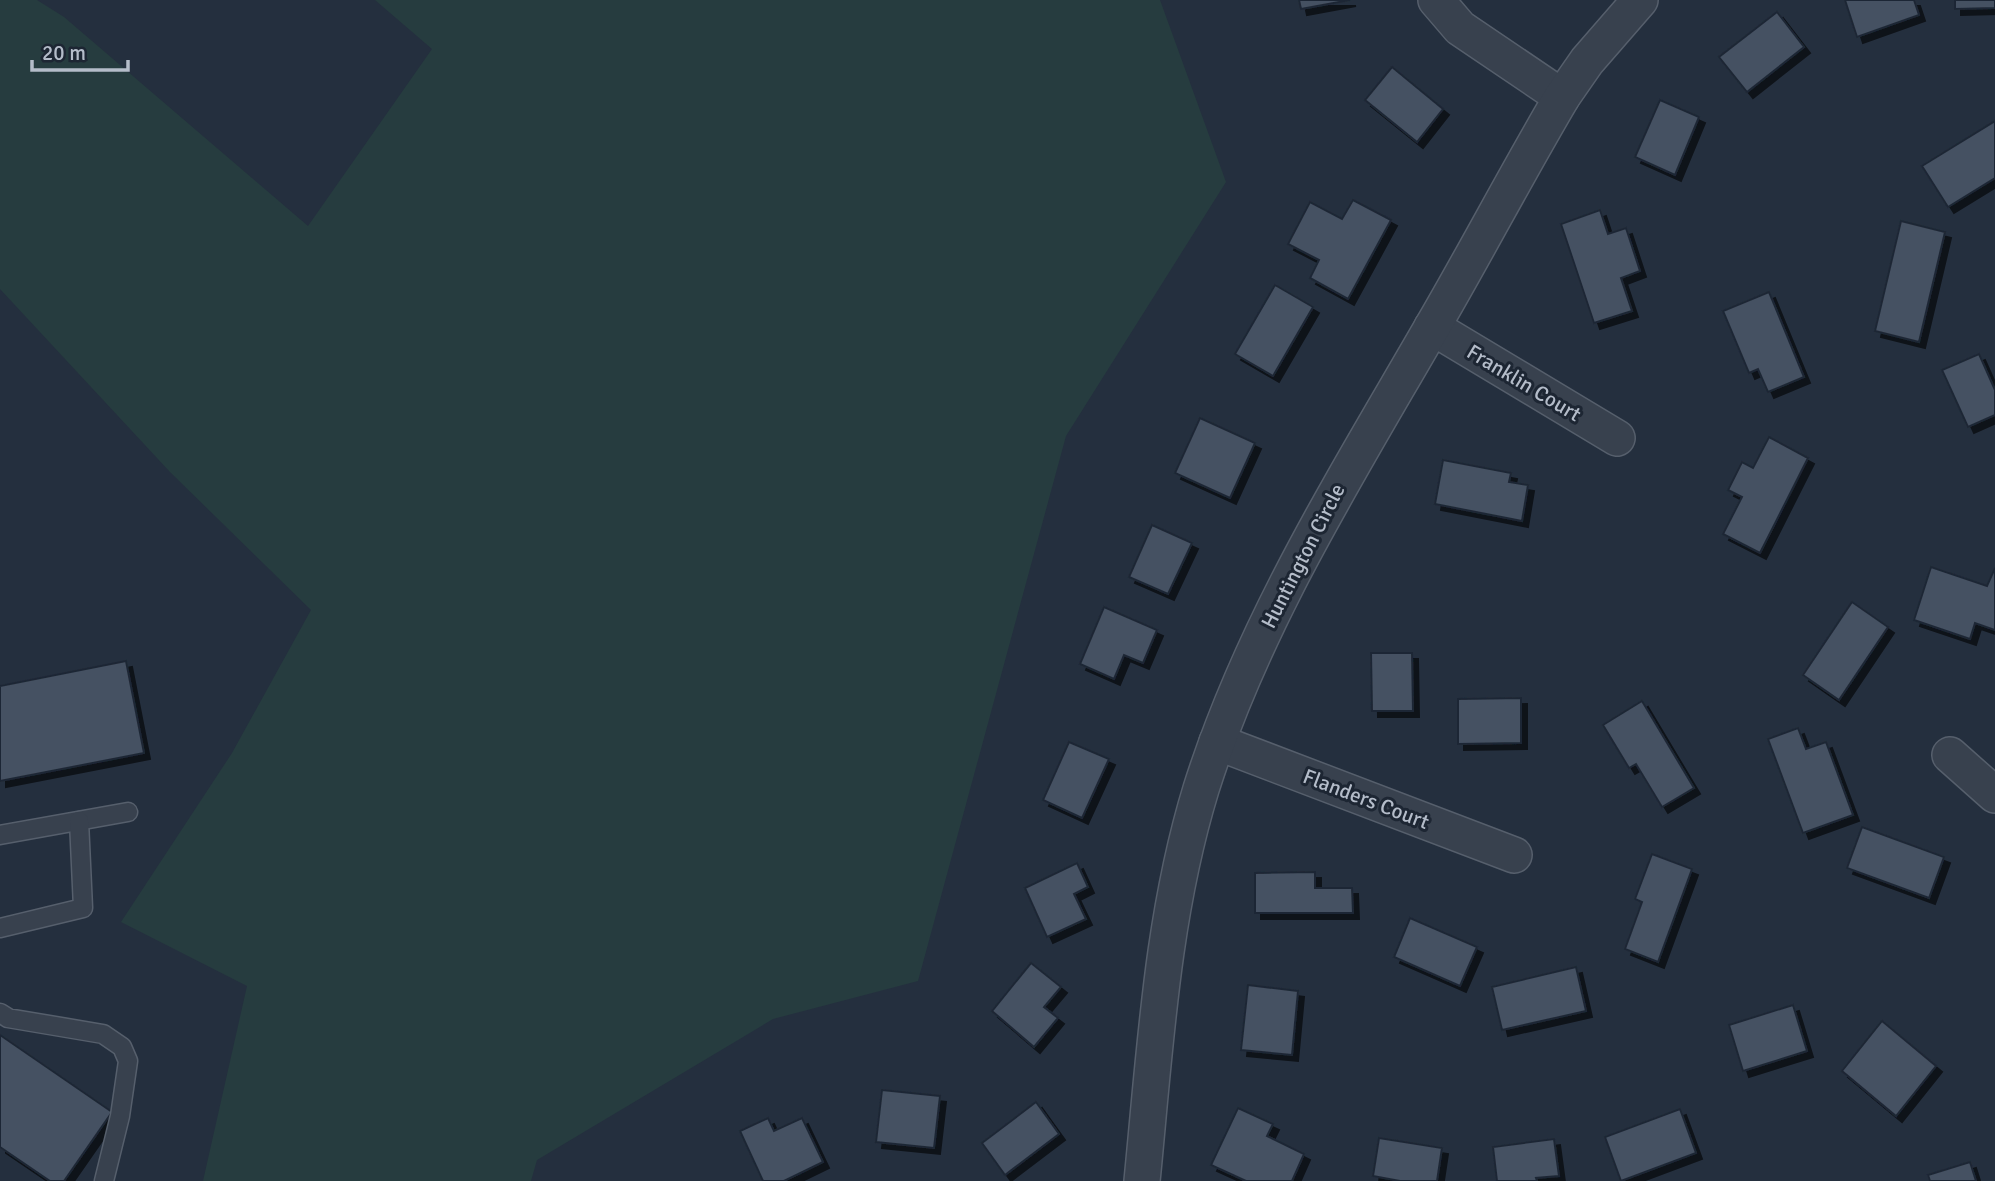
<svg xmlns="http://www.w3.org/2000/svg" width="1995" height="1181" font-family="Signika,sans-serif">
<style>
.green{fill:#263c3f}
.building{fill:#455162;stroke:#1f2835;stroke-width:2;filter:url(#shadow)}
.lines{fill:none;stroke-linecap:round;stroke-linejoin:round}
.lane-casing{stroke:#565f6c;stroke-width:21}
.street-casing{stroke:#565f6c;stroke-width:38}
.lane{stroke:#38414e;stroke-width:18}
.street{stroke:#38414e;stroke-width:35}
.labels{text-anchor:middle;dominant-baseline:central;stroke-width:6;stroke-linejoin:round;paint-order:stroke}
.street-label{font-size:21px;fill:#b4bcc9;stroke:#1d2633}
</style>
<defs>
<filter id="shadow"><feDropShadow dx="6" dy="6" stdDeviation="0" flood-color="#0009"/></filter>
</defs>
<rect width="100%" height="100%" fill="#242f3e"/>
<path class="green" d="M0 0H37L64 17 308 226 432 49 375 0H1160L1226 182 1066 436 918 981 773 1019 537 1160 531 1181H203L247 986 121 922 232 753 311 610 170 472 0 289Z"/>
<g class="building">
<path d="M1299 0H1350L1301 9Z"/>
<path d="M1845 0H1914L1919 15 1857 37Z"/>
<path d="M1955 0H1995V8L1955 9Z"/>
<path d="M1777 12 1804 47 1747 92 1719 57Z"/>
<path d="M1392 67 1443 109 1417 142 1365 100Z"/>
<path d="M1660 100 1699 117 1675 175 1635 157Z"/>
<path d="M1995 121V178L1948 207 1922 166Z"/>
<path d="M1353 200 1391 220 1348 299 1310 278 1319 260 1288 244 1310 202 1342 219Z"/>
<path d="M1600 210 1608 234 1626 228 1640 271 1621 278 1632 311 1594 323 1561 224Z"/>
<path d="M1901 221 1945 232 1919 342 1875 331Z"/>
<path d="M1275 285 1313 307 1273 376 1235 354Z"/>
<path d="M1769 292 1804 377 1768 392 1758 369 1749 373 1723 311Z"/>
<path d="M1979 354 1995 390V415L1968 427 1942 370Z"/>
<path d="M1200 418 1255 443 1230 498 1175 473Z"/>
<path d="M1769 437 1808 458 1760 553 1723 534 1742 497 1728 490 1742 462 1753 468Z"/>
<path d="M1443 460 1511 473 1509 482 1528 485 1522 521 1435 504Z"/>
<path d="M1152 525 1192 543 1168 594 1129 577Z"/>
<path d="M1931 567 1987 586 1995 568V630L1975 623 1970 639 1914 620Z"/>
<path d="M1852 602 1888 627 1839 700 1803 675Z"/>
<path d="M1104 607 1157 630 1143 663 1124 655 1114 679 1080 664Z"/>
<path d="M1371 653H1412L1413 711H1372Z"/>
<path d="M126 661 144 753 0 781V686Z"/>
<path d="M1521 698V743L1458 744V699Z"/>
<path d="M1642 701 1694 788 1662 807 1636 764 1629 768 1603 725Z"/>
<path d="M1798 728 1806 749 1826 742 1853 815 1803 833 1768 739Z"/>
<path d="M1069 742 1109 759 1082 818 1043 800Z"/>
<path d="M1862 827 1944 857 1929 898 1847 868Z"/>
<path d="M1652 854 1692 869 1658 962 1625 949 1642 902 1635 899Z"/>
<path d="M1077 863 1088 887 1074 894 1086 919 1047 937 1025 888Z"/>
<path d="M1315 872V888H1352L1353 913H1255V873Z"/>
<path d="M1410 918 1477 947 1460 986 1394 957Z"/>
<path d="M1031 963 1061 987 1044 1007 1058 1018 1034 1047 992 1011Z"/>
<path d="M1576 967 1586 1011 1502 1030 1492 987Z"/>
<path d="M1248 985 1298 991 1292 1055 1241 1050Z"/>
<path d="M1793 1005 1807 1051 1743 1071 1729 1025Z"/>
<path d="M1882 1021 1936 1066 1896 1116 1842 1071Z"/>
<path d="M0 1035 112 1112 64 1181H50L0 1147Z"/>
<path d="M882 1090 940 1096 934 1148 876 1142Z"/>
<path d="M1036 1102 1059 1134 1005 1175 982 1143Z"/>
<path d="M1238 1108 1273 1124 1267 1136 1304 1154 1292 1181H1246L1211 1165Z"/>
<path d="M1680 1109 1696 1153 1621 1181 1605 1137Z"/>
<path d="M768 1118 774 1131 802 1118 823 1162 784 1181H763L740 1131Z"/>
<path d="M1379 1138 1442 1148 1437 1181H1400L1373 1176Z"/>
<path d="M1554 1139 1559 1176 1536 1178 1537 1181H1497L1493 1147Z"/>
<path d="M1970 1162 1976 1181H1930L1928 1175Z"/>
</g>
<g class="lines">
<g class="lane-casing">
<g id="lane">
<path d="M0 835 128 812"/>
<path d="M0 928 83 908 79 821"/>
<path d="M0 1013 8 1018 103 1034 122 1047 128 1061 120 1116 104 1181"/>
</g>
</g>
<g class="street-casing">
<g id="street">
<path d="M1436 0 1460 28 1562 97"/>
<path d="M1432 327 1617 438"/>
<path d="M1217 742 1514 855"/>
<path d="M1950 755 1995 795"/>
<path d="M1142 1181C1155 1050 1162 916 1201 789 1253 624 1345 478 1431 329 1476 252 1517 173 1562 97L1587 61 1640 0"/>
</g>
</g>
<use href="#lane" class="lane"/>
<use href="#street" class="street"/>
</g>
<g class="labels">
<g class="street-label">
<text transform="translate(1524 383) rotate(31)">Franklin Court</text>
<text transform="translate(1303 556) rotate(-63)">Huntington Circle</text>
<text transform="translate(1366 799) rotate(21)">Flanders Court</text>
</g>
</g>
<path d="M32 60v10h96v-10" fill="none" stroke="#b4bcc9" stroke-width="3.5"/>
<text x="42" y="60" font-size="21" fill="#b4bcc9" stroke="#1d2633" stroke-width="5" paint-order="stroke">20 m</text>
</svg>
